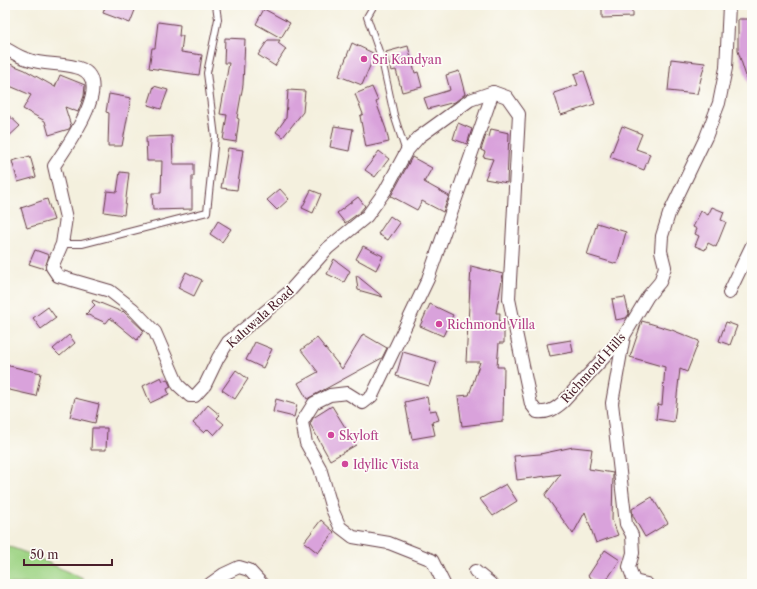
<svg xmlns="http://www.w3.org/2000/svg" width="757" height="589" font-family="'Libre Caslon Text',serif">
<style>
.garden{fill:#9fd485;stroke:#747a58}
.building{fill:#d9a2db}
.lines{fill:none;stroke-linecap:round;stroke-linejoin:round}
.service-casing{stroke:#643e46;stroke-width:8}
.minor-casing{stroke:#643e46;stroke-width:14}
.service{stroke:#fff;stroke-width:6}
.minor{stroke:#fff;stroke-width:12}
.hotel-dot{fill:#d1479c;stroke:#fdfcf7;stroke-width:1.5}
.labels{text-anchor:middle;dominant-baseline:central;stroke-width:3.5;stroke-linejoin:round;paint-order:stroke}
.hotel-label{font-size:12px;fill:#b23c85;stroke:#fdfcf7;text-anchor:start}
.street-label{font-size:12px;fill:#4a1f2b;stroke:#fdfcf7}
</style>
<rect width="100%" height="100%" fill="#fdfcf7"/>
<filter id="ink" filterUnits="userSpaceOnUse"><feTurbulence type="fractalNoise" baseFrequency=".025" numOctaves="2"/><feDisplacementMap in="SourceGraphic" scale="8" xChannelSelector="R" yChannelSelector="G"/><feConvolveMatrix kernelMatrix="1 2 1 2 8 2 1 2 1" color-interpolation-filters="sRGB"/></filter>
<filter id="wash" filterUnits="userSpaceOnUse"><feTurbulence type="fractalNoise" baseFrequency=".012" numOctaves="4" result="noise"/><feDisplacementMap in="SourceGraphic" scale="16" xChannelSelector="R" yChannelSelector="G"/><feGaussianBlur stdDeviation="0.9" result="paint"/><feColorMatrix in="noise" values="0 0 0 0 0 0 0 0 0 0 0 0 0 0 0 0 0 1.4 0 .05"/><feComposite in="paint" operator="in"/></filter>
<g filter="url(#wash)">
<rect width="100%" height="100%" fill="#f4f0de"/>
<path class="garden" d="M5 545 32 555 83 579 81 584H5Z"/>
<g id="blocks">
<g class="building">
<path d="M106 5H137L130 23 103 13Z"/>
<path d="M602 5H632V17L602 18Z"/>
<path d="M264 9 290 23 281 38 256 24Z"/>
<path d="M738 19H752V88L750 89 738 51Z"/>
<path d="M158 22 180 25 179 36H183L181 52 202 55 199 75 149 68 152 48H155Z"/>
<path d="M225 38 245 39 243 85 237 118 239 119 236 142 223 140 227 115 220 114 229 63H224Z"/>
<path d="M268 40H280L278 43 286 49 275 66 258 55Z"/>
<path d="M352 43 375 54 362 85 339 76Z"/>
<path d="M408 46 415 73 418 72 422 87 402 92 396 70 391 71 386 52Z"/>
<path d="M671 59 705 63 697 94 668 91Z"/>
<path d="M5 62 25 70 55 87 60 75 85 85 84 96 78 112 65 107 71 126 69 129 49 135 45 121 23 109 31 95 5 84Z"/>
<path d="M459 71 465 94 455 102 428 109 424 98 450 90 446 75Z"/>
<path d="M584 71 595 104 561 115 554 93 578 85 574 74Z"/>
<path d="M154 86 168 90 161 109 148 105Z"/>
<path d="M372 87 378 101 376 102 386 129 389 142 366 147 360 116 363 114 355 94Z"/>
<path d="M288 90 305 91 303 112 283 137 276 132 286 118Z"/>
<path d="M109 94 131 98 122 146H108L109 113 106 112Z"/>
<path d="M5 112 20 126 5 140Z"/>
<path d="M458 123 472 129 467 144 453 139Z"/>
<path d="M334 126 353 129 349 151 330 147Z"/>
<path d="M622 126 642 134 636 149 650 154 644 170 610 157Z"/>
<path d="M491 129 509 133 507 183 485 179 493 159 483 157 485 152 481 150 486 135 489 137Z"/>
<path d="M172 136 173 164H194V176H192V209L153 210 152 193H161L162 161H147L146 137Z"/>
<path d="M228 148 243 150 237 190 221 188Z"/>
<path d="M379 151 389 159 375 177 365 170Z"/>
<path d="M30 156 36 177 18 182 12 161Z"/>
<path d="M412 157 432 168 424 182 449 196 443 212 422 201 417 210 391 196Z"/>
<path d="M120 172 129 173 124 215 104 212 107 191 117 192Z"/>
<path d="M280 189 289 199 277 210 267 200Z"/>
<path d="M311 190 321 194 313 213 302 208Z"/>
<path d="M358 197 365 206 359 213 345 223 337 213Z"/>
<path d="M47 199 54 220 27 228 21 208Z"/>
<path d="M712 207 724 212 721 220 726 222 716 247 708 243 705 250 695 246 699 236 695 234 697 229 693 227 701 211 708 215Z"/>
<path d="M390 216 400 223 388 240 378 234Z"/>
<path d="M218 221 231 229 222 242 210 234Z"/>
<path d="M597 223 626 232 617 264 587 255Z"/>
<path d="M363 246 383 256 376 270 356 259Z"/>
<path d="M35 250 49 255 45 269 29 264Z"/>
<path d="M334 259 350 271 344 282 327 274Z"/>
<path d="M471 266 503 274 496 313H500L499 331H504V343H499L497 367H504L503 421 462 426 458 396 469 395 480 362H466Z"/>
<path d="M186 272 202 280 194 296 178 288Z"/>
<path d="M356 275 383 297 358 290Z"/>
<path d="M625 297 629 314 626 318 616 320 612 299Z"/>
<path d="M93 300 122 312 123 311 144 331 137 340 110 318 106 323 86 314 95 305 92 302Z"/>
<path d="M430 304 453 315 443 336 420 326Z"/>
<path d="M48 307 56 318 41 329 33 318Z"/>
<path d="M642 321 672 330 699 341 687 372 680 369 674 422 656 419 658 404 662 405 665 367 630 357Z"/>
<path d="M726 322 737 326 730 345 719 341Z"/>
<path d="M363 334 387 348 382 358 307 399 298 383 318 372 301 350 317 338 342 369Z"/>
<path d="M69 335 75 343 60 356 53 349Z"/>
<path d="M571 340 573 352 550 356 547 344Z"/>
<path d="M255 342 272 349 263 368 246 360Z"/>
<path d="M403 352 437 362 429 386 396 376Z"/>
<path d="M5 365 41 373 36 396 5 389Z"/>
<path d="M236 370 248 379 235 399 222 390Z"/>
<path d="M161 377 163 381 167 379 171 387 167 389 169 394 150 403 143 386Z"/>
<path d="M427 397 430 411 436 410 439 420 432 422 435 435 412 439 405 402Z"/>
<path d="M75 398 99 404 95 423 70 417Z"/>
<path d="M276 399 297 405 294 417 273 412Z"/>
<path d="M208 405 220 415 217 418 224 424 214 435 208 429 204 433 193 423Z"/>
<path d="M332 406 356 445 330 460 310 424 313 418Z"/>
<path d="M92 428H107L106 450H91Z"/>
<path d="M573 447 592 449 589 469 613 473 612 520 618 535 596 543 585 512 573 534 545 495 561 474 517 480 514 456 540 454Z"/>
<path d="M506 484 517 501 493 516 480 499Z"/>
<path d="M652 497 668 523 645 537 633 516 632 509Z"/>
<path d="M321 520 334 532 318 553 304 542Z"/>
<path d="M605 550 620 560 604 584H600L588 576Z"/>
</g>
</g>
</g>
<g filter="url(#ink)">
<use href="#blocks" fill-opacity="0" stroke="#643e46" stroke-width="1"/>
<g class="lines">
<g class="service-casing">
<g id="service">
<path d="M374 5 367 17 382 60 394 115 406 152"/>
<path d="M62 244H82L207 212 215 137 207 73 218 19 216 5"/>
</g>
</g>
<g class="minor-casing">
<g id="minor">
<path d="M5 48C12 52 19 57 27 59 42 65 60 63 75 67 120 76 66 147 54 166L66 218 62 244 52 267 58 276 110 291 133 309 155 332 178 385 190 396H195L205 385 218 358 228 342 288 293 328 248 367 216 385 191 406 152 419 137 470 100 493 92 507 97 519 114 509 299 531 404 537 412C549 413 555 409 563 402L624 336 648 296 660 282 665 267 661 251 662 236 669 214 706 137 719 103 726 68 729 5"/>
<path d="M729 293 752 245"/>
<path d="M624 336 612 403 626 524 632 535 633 553 629 567 634 581 647 584"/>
<path d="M475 571 491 584"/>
<path d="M210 584 224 574 239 567 249 570 262 584"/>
<path d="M444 584 432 560 389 543 353 537 340 527 332 509 320 468 306 443 302 422 314 403 330 395 347 393 363 403 372 396 428 279 493 92"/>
</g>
</g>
<use href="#service" class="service"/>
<use href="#minor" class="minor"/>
</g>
</g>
<g class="hotel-dot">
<circle cx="364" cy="59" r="4"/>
<circle cx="439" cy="324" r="4"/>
<circle cx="331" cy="435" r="4"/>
<circle cx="345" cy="464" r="4"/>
</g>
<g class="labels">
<g class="hotel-label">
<text x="372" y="59">Sri Kandyan</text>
<text x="447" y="324">Richmond Villa</text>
<text x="339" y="435">Skyloft</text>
<text x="353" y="464">Idyllic Vista</text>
</g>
<g class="street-label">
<text transform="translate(260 317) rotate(-42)">Kaluwala Road</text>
<text transform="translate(593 368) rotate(-48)">Richmond Hills</text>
</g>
</g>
<rect width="757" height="589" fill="none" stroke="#fdfcf7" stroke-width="20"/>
<path d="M24 559v6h88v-6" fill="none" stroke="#4a1f2b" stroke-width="2"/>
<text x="30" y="559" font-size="12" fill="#4a1f2b" stroke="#fdfcf7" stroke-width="3" paint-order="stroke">50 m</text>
</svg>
